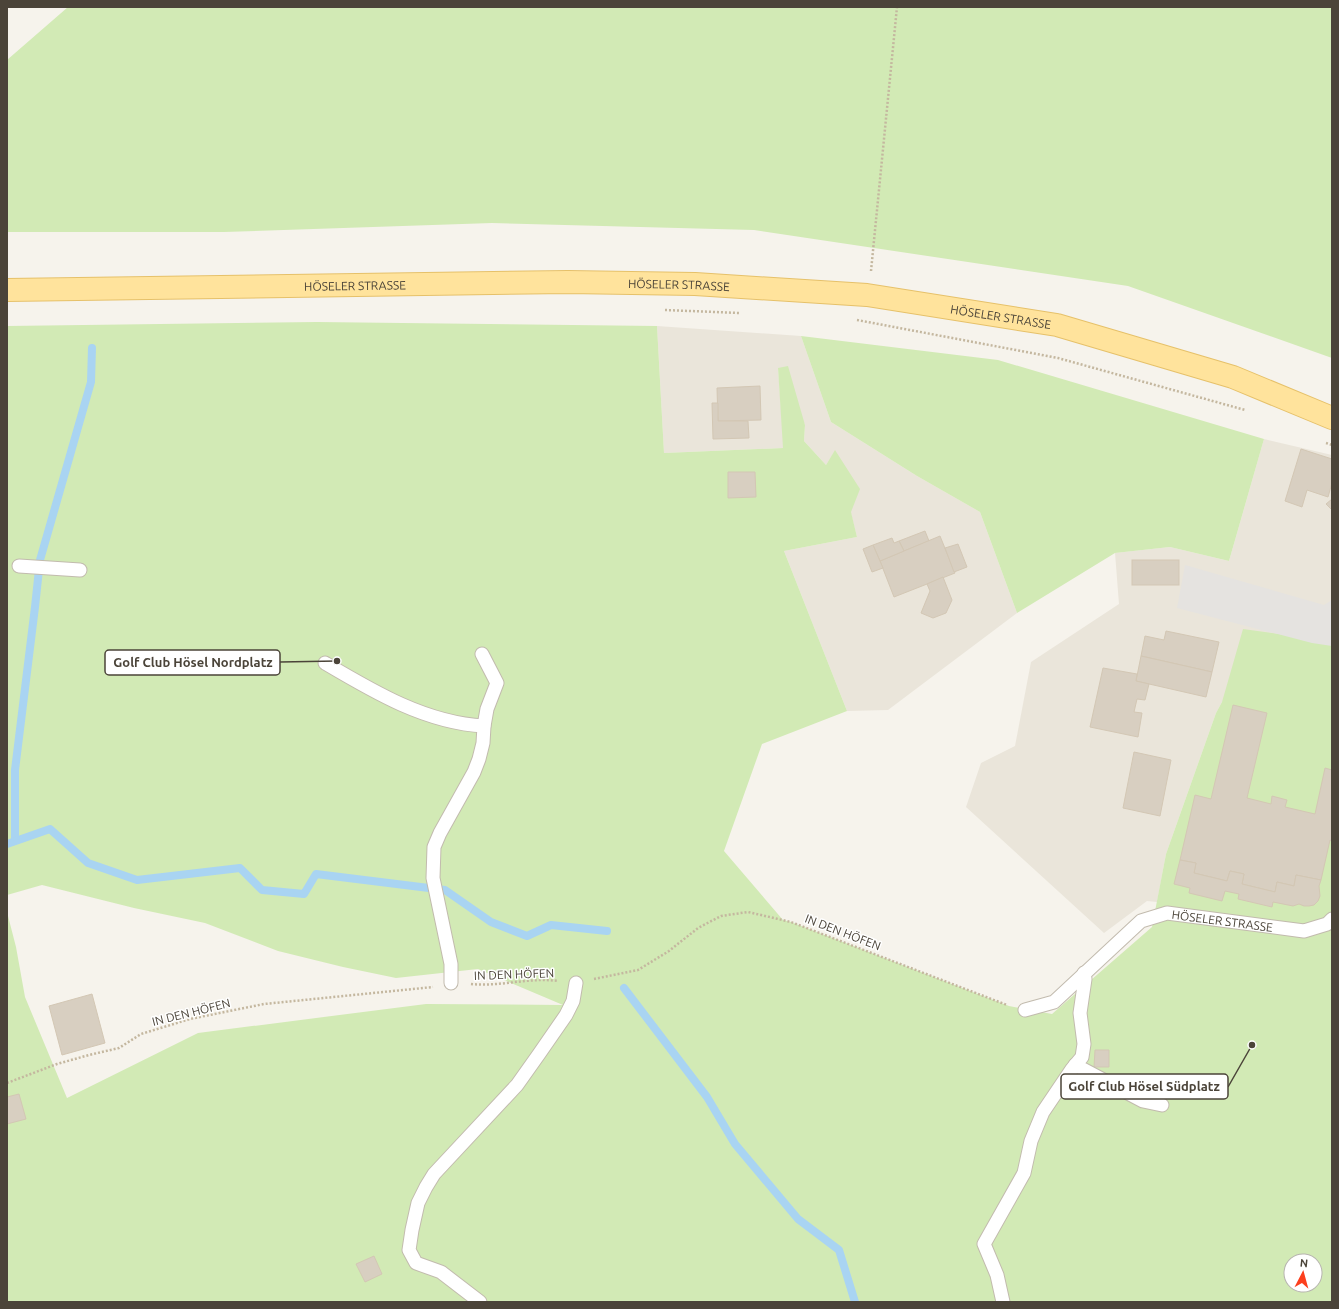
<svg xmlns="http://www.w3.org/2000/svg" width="1339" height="1309" font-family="Ubuntu,sans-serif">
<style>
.residential{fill:#eae5da}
.green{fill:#d2eab5;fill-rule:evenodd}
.parking{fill:#e5e3e0}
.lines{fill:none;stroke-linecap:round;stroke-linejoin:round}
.stream{stroke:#a9d4f2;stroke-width:8}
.building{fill:#d8cfc1;stroke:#d3c7b4}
.lane-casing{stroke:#c2bbae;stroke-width:15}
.primary-casing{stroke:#e6c16a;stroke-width:24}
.path{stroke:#c4b79f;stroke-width:2.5;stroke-dasharray:2 2;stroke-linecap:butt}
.lane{stroke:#fff;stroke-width:13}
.primary{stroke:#ffe39c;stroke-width:22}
.labels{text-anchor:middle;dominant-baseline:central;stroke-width:3;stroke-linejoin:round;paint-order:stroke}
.street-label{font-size:12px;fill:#4b4439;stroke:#fff}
.leader{fill:none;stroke:#4b4439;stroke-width:1.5}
.callout-dot{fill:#4b4439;stroke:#fff;stroke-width:1.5}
.callout{fill:#fff;stroke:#4b4439;stroke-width:1.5}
.callout-label{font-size:13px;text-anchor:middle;font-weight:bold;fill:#4b4439}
</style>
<rect width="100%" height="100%" fill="#f6f3ec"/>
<g class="residential">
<path d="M657 326 801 336 831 422 917 476 980 512 1017 613 888 710 847 711 784 551 857 537 835 451 826 465 804 441 805 425 778 368 784 448 664 453Z"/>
<path d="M1264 439 1332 455V600L1316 639 1222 702 1216 713 1166 854 1157 902 1147 901 1104 933 966 807 981 763 1015 746 1031 662 1119 604 1115 553 1170 547 1229 561Z"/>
</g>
<g class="green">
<path d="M68 7H1332V358L1128 286 754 230 492 223 224 232H7V60Z"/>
<path d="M317 322 657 326 664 453 783 448 778 368 788 366 805 425 804 441 826 465 835 450 860 489 851 512 857 537 784 551 847 711 762 744 724 851 783 920 791 922 1009 1006 1052 1014 1152 927 1166 854 1216 713 1222 702 1243 629 1316 639 1332 600V1302H7V912L16 947 25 997 67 1098 198 1033 426 1004 563 1005 478 969 396 978 343 967 278 951 205 923 134 908 42 885 7 895V326ZM1291 1261H1315V1285H1291Z"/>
<path d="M801 336 998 360 1264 439 1229 561 1170 547 1115 553 1017 613 980 512 917 476 831 422Z"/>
</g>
<path class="parking" d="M1185 565 1324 605 1332 600V646L1312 643 1177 608Z"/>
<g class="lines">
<g class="stream">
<path d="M15 840V770L35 607 40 560 91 382 92 348"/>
<path d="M7 844 50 829 88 863 137 880 240 868 262 890 304 894 316 874 445 890 491 922 527 936 551 925 607 931"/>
<path d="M624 988 707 1097 735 1144 798 1219 839 1250 855 1302"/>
</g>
</g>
<g class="building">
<path d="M760 386 761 420 718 421 717 388Z"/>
<path d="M712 403H718V421H748L749 438 713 439Z"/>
<path d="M1301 449 1332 459V483L1328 497 1307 490 1302 507 1285 501Z"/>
<path d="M728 472H755L756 497 728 498Z"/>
<path d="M1332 499V510L1326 504Z"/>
<path d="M925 531 929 541 904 551 899 541Z"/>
<path d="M940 536 955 573 894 597 880 561Z"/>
<path d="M892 538 894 543 899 541 904 551 880 561 873 545Z"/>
<path d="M958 544 967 567 954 572 945 548Z"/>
<path d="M873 545 883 568 872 572 863 549Z"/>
<rect x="1132" y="560" width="47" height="25"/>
<path d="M943 577 952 600 946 613 933 618 921 613 930 591 927 584Z"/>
<path d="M1166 631 1219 642 1212 672 1141 656 1145 636 1164 640Z"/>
<path d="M1141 656 1212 672 1206 697 1136 681Z"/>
<path d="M1103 668 1137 674 1136 681 1149 684 1145 700 1137 699 1134 712 1142 713 1138 737 1090 727Z"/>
<path d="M1233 705 1267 713 1247 798 1271 804 1272 796 1287 800 1285 807 1315 814 1325 768 1332 770V841L1330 840 1321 880 1296 875 1294 886 1277 882 1275 892 1242 884 1244 874 1230 871 1227 881 1194 873 1196 863 1180 860 1195 795 1211 799Z"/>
<path d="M1134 752 1171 760 1160 816 1123 808Z"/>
<path d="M1180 860 1196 863 1194 873 1227 881 1230 871 1244 874 1242 884 1275 892 1277 882 1294 886 1296 875 1321 880 1319 886 1320 896 1318 901 1314 905 1309 906H1304L1299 904 1293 906 1273 902 1272 907 1238 899 1239 894 1225 891 1222 901 1189 893 1190 888 1174 884Z"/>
<path d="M92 994 105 1043 62 1055 49 1006Z"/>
<path d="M1095 1050H1109V1067H1094Z"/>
<path d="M19 1094 26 1119 7 1124V1097Z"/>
<path d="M374 1256 382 1274 365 1282 356 1264Z"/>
</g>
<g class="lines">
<g class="lane-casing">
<g id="lane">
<path d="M19 566 80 570"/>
<path d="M325 663C374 692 426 723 484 726"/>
<path d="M451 983V964L433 878 434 847 440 833 474 772 479 759 483 743 484 726 487 709 497 683 482 654"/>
<path id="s1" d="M1025 1010 1054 1002 1141 921 1167 913 1304 931 1327 924 1332 919"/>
<path d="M1075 1065 1143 1101 1162 1105"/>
<path d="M480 1302 441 1272 416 1263 409 1250 412 1230 418 1203 426 1187 434 1174 517 1085 539 1054 566 1015 573 1001 576 983"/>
<path d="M1003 1302 997 1275 984 1244 1024 1173 1031 1141 1043 1112 1072 1069 1082 1057 1084 1044 1080 1013 1085 979 1084 973"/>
</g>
</g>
<g class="primary-casing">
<g id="primary">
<path id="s2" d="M7 290 568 282 695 284 867 295 1057 325 1233 377 1332 418"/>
</g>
</g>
<g class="path">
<path d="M871 271 897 7"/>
<path d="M665 310 740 313"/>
<path d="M857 320 1058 358 1245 410"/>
<path d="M1326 443 1332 445"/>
<path d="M594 979 638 970 669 951 698 928 721 916 748 912 791 922 1007 1005"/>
<path d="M471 984C500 987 529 977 558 981"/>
<path d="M7 1083 57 1064 89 1055 119 1048 141 1034 190 1019 264 1004 433 987"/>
</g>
<use href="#lane" class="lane"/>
<use href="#primary" class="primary"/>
</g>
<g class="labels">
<g class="street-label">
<text stroke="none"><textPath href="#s2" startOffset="672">HÖSELER STRASSE</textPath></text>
<text stroke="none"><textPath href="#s2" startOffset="348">HÖSELER STRASSE</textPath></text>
<text stroke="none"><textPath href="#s2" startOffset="996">HÖSELER STRASSE</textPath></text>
<text stroke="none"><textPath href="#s1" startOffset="232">HÖSELER STRASSE</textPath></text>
<text transform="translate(843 932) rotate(21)">IN DEN HÖFEN</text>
<text transform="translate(514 974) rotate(-2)">IN DEN HÖFEN</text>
<text transform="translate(191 1012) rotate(-14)">IN DEN HÖFEN</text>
</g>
</g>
<path class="leader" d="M337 661L280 662M1252 1045L1228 1087"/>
<g class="callout-dot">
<circle cx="337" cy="661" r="4"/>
<circle cx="1252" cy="1045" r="4"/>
</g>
<g class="callout">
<rect x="105" y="650" width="175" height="25" rx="4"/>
<rect x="1061" y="1074" width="167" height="25" rx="4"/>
</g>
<g class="callout-label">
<text x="193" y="667">Golf Club Hösel Nordplatz</text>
<text x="1144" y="1091">Golf Club Hösel Südplatz</text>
</g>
<rect width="1339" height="1309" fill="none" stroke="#4b4439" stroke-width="16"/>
<g transform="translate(1303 1273) rotate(6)"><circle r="19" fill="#ffffff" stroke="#b7b4b0"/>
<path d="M0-3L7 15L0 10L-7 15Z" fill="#fc3f1d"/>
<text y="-6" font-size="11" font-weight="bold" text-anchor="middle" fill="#4b4439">N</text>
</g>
</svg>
